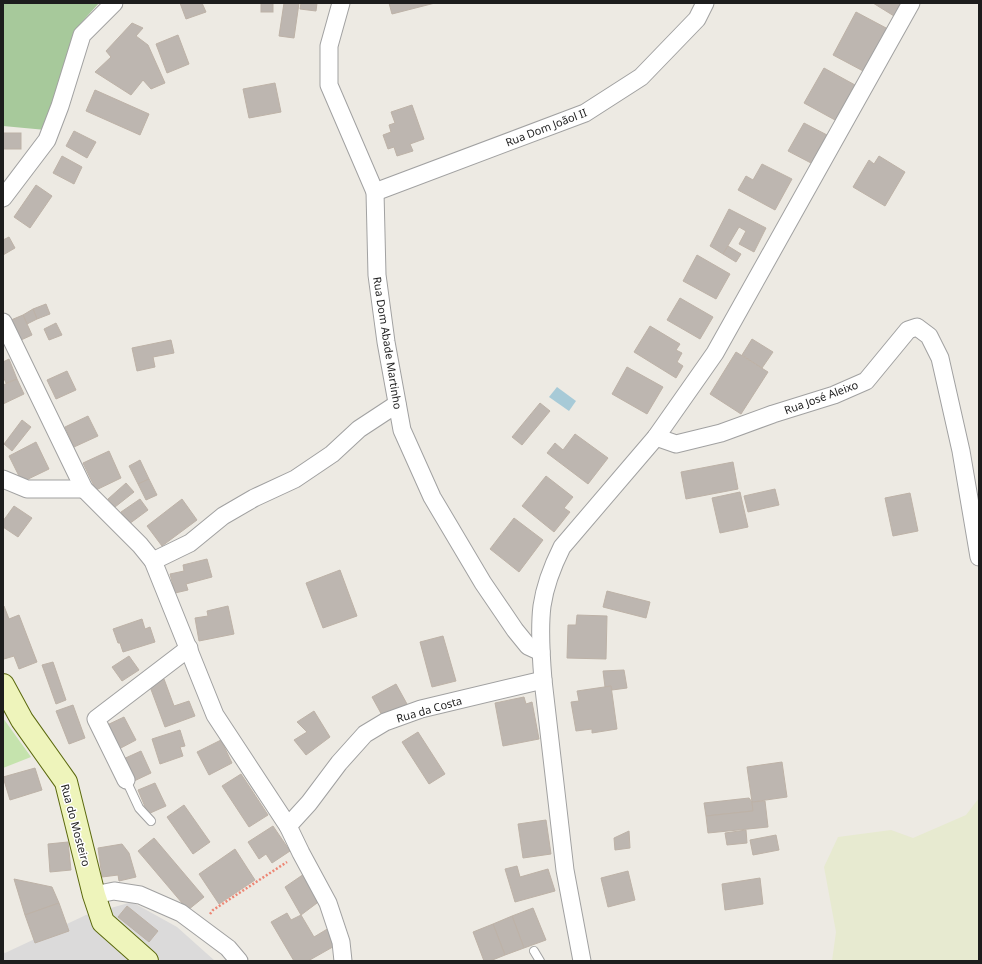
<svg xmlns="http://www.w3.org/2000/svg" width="982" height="964" font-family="'Noto Sans',sans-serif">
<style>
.residential{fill:#dbdada}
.farmland{fill:#e7ead0}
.grass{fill:#c5e3ad}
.forest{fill:#a7c99b}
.water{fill:#a7cad7}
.building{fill:#bdb6b0;stroke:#bdb2a7}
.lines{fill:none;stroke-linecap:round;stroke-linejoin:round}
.lane-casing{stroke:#a1a1a1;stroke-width:10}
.street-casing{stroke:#a1a1a1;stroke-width:19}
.secondary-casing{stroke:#5b690e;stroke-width:24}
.path{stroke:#ed8674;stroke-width:2.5;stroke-dasharray:2 2;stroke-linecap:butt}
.lane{stroke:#fff;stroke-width:8}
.street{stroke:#fff;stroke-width:17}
.secondary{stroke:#eef4bb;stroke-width:22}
.labels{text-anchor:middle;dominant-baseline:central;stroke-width:3;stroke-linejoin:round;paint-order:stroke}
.street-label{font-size:11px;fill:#1d1d1d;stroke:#fff}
</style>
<rect width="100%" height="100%" fill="#edeae3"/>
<path class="residential" d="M132 902 177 927 215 961H3V952L5 953 86 915Z"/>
<path class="farmland" d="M979 798V961H832L836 932 824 867 838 837 891 830 913 838 966 815Z"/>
<path class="grass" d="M3 718 31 757 3 768Z"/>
<path class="forest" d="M3 3H99L81 23 74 52 46 130 3 126Z"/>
<path class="water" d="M557 387 576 401 569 411 549 397Z"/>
<g class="building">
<path d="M180 3H202L206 12 186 19Z"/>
<rect x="261" y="3" width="12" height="9"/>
<path d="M284 3H299L294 38 279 36Z"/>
<path d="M301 3H317L316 11 300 9Z"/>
<path d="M389 3H435L392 14Z"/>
<path d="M873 3H901L894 16Z"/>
<path d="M856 12 888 29 865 72 833 55Z"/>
<path d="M132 23 143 28 136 36 148 45 165 83 151 89 143 80 131 95 95 72 111 57 106 51Z"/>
<path d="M178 35 189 64 167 73 156 44Z"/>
<path d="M824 68 855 85 835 120 804 103Z"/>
<path d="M275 83 281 112 249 118 243 89Z"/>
<path d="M95 90 149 114 140 135 86 111Z"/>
<path d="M412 105 424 139 410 144 413 151 397 156 394 147 388 149 383 135 391 132 389 125 395 123 391 112Z"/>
<path d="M804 123 827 135 811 163 788 151Z"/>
<path d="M74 131 96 142 87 158 66 146Z"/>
<rect x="3" y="133" width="18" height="16"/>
<path d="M62 156 82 167 74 184 53 173Z"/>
<path d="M879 156 905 172 885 206 853 187 869 160 874 164Z"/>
<path d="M762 164 792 179 775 210 738 190 746 176 753 180Z"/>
<path d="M36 185 52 196 30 228 14 217Z"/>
<path d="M729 209 766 228 754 252 739 244 746 231 739 227 723 254 710 246Z"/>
<path d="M9 237 15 248 3 255V240Z"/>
<path d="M728 246 741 254 736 262 723 254Z"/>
<path d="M697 255 730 274 716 299 683 281Z"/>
<path d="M680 298 713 317 700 339 667 320Z"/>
<path d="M46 304 50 314 37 319 33 309Z"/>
<path d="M33 309 37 319 27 324 23 315Z"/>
<path d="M23 315 32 335 21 340 11 320Z"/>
<path d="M56 323 62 335 49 340 44 329Z"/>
<path d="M650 326 680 344 676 350 682 353 677 362 683 366 676 378 634 352Z"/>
<path d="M752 339 773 352 762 368 742 355Z"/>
<path d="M171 340 174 353 153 357 155 367 137 371 132 348Z"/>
<path d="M736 352 768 372 741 414 710 394Z"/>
<path d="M9 359 17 379 6 383 3 376V362Z"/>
<path d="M627 367 663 387 647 414 612 394Z"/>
<path d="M67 371 76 390 56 399 47 380Z"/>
<path d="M17 379 24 394 3 404V385Z"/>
<path d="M540 403 550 411 522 445 512 437Z"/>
<path d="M88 416 98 436 74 447 65 427Z"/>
<path d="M22 420 31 427 12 451 4 444Z"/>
<path d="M575 434 608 458 588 484 547 453 555 443 563 450Z"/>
<path d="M36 442 49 469 22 482 9 456Z"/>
<path d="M109 451 121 478 96 490 83 463Z"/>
<path d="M140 460 149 479 138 484 129 466Z"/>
<path d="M733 462 738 489 686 499 681 472Z"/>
<path d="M546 476 573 497 564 508 570 512 554 532 522 506Z"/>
<path d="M149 479 157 495 146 500 138 484Z"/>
<path d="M126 483 134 492 115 507 108 499Z"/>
<path d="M775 489 779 505 748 512 744 496Z"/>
<path d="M740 492 748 527 720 533 712 498Z"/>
<path d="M910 493 918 531 893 536 885 498Z"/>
<path d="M140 499 148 510 129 524 121 512Z"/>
<path d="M182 499 197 520 162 546 147 526Z"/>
<path d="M14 506 32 518 18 537 3 527V521Z"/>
<path d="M514 518 543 540 519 572 490 549Z"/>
<path d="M207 559 212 577 186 584 188 590 175 593 170 574 184 571 183 565Z"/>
<path d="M340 570 357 616 323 628 306 583Z"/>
<path d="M607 591 650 602 646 618 603 607Z"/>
<path d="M4 606 9 619 19 615 37 662 19 669 14 656 4 659 3 656V607Z"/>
<path d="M228 606 234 634 199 641 195 618 208 616 207 611Z"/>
<path d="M577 615 607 616 606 659 567 658 568 625H576Z"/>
<path d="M142 619 145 629 150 627 155 642 123 652 120 643H118L113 629Z"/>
<path d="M443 636 456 681 432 687 420 642Z"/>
<path d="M129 656 139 670 122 681 112 667Z"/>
<path d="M53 662 66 700 56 704 42 665Z"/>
<path d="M624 670 627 688 612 690 611 686 605 687 603 671Z"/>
<path d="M164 679 174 706 189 701 195 716 165 727 149 684Z"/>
<path d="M396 684 407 704 383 717 372 697Z"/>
<path d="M611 686 617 729 592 733V729L576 731 571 702 579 701 577 691Z"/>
<path d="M524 697 526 704 532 702 539 739 503 746 495 703Z"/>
<path d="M73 705 85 738 69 744 56 711Z"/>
<path d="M314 711 330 737 306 755 294 740 307 732 297 722Z"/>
<path d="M124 717 136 740 117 750 105 726Z"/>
<path d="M180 730 185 746 180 747 183 756 160 764 152 739Z"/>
<path d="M418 732 445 774 429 784 402 742Z"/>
<path d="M221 740 232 763 209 775 197 752Z"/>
<path d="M141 751 151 773 132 782 121 760Z"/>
<path d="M782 762 787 797 752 802 747 767Z"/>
<path d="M35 768 42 790 10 800 3 777Z"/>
<path d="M241 774 268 815 249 827 222 786Z"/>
<path d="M155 783 166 806 148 814 138 790Z"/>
<path d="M749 798 752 802 753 811 706 816 704 803Z"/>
<path d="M765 801 768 827 708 833 706 816 753 811 752 802Z"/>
<path d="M184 805 210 842 193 854 167 817Z"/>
<path d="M546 820 551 854 523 858 518 824Z"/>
<path d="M273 826 290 851 272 863 266 854 259 859 248 842Z"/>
<path d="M746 830 747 843 727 845 725 833Z"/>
<path d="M629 831 630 848 615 850 614 838Z"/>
<path d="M776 835 779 850 753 855 750 840Z"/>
<path d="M154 838 204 897 188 910 138 851Z"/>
<path d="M68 842 71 870 50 872 48 844Z"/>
<path d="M122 844 129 853 136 877 119 881 118 875 102 877 98 848Z"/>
<path d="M235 849 255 880 219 904 199 874Z"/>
<path d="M517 866 520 877 548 869 555 891 515 902 505 869Z"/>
<path d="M628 871 635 900 608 907 601 878Z"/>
<path d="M304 874 321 900 301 915 285 887Z"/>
<path d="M760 878 763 904 725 910 722 884Z"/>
<path d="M14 879 52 887 59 903 25 915Z"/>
<path d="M59 903 69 931 35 943 25 915Z"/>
<path d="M127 906 158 931 149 942 118 917Z"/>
<path d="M533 908 546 940 524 948 512 916Z"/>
<path d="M287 913 291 920 301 915 314 937 329 928 338 944 308 961H294L271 922Z"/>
<path d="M512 916 524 948 505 955 493 924Z"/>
<path d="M493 924 505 955 490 961H484L473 932Z"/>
</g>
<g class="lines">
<g class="lane-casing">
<g id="lane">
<path d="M126 780 139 808 151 821"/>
<path d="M534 951 540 961"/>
</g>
</g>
<g class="street-casing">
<g id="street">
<path d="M341 3 329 46V85L375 192 377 275 386 342 402 430 432 497 483 583 515 630 528 646 541 652"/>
<path d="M375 192 585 113 641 77 697 19 705 3"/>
<path d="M3 198 47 140 60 106 82 35 114 3"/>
<path d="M3 322 84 489 140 545 153 561 215 715 288 826 301 853 328 903 341 942 343 961"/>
<path d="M656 437 676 444 721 433 773 414 834 395 866 381 908 330 917 327 929 336 940 358 961 451 979 557"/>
<path d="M3 479 27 489H84"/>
<path d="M153 561 190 543 223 516 254 498 295 479 332 454 359 429 397 404"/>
<path d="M126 780 96 719 189 648"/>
<path d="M288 826 309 803 339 763 365 734 385 722 421 709 543 680"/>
<path d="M94 895 114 891 140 895 181 913 228 948 239 961"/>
<path d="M582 961 565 870 543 680C541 656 539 630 542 606 545 585 553 565 562 547L656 437 715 353 911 3"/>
</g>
</g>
<g class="secondary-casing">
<path id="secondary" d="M3 685 22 720 66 782 94 895 103 922 147 961"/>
</g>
<path class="path" d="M210 914 213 910 287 862"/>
<use href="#lane" class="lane"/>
<use href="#street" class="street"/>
<use href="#secondary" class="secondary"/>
</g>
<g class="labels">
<g class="street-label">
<text transform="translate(546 127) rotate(-21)">Rua Dom Joãol II</text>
<text transform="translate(388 343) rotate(81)">Rua Dom Abade Martinho</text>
<text transform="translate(821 397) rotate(-20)">Rua José Aleixo</text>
<text transform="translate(429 709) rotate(-16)">Rua da Costa</text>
<text transform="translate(76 825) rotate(75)">Rua do Mosteiro</text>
</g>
</g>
<rect width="982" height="964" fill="none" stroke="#1d1d1d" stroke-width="8"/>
</svg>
